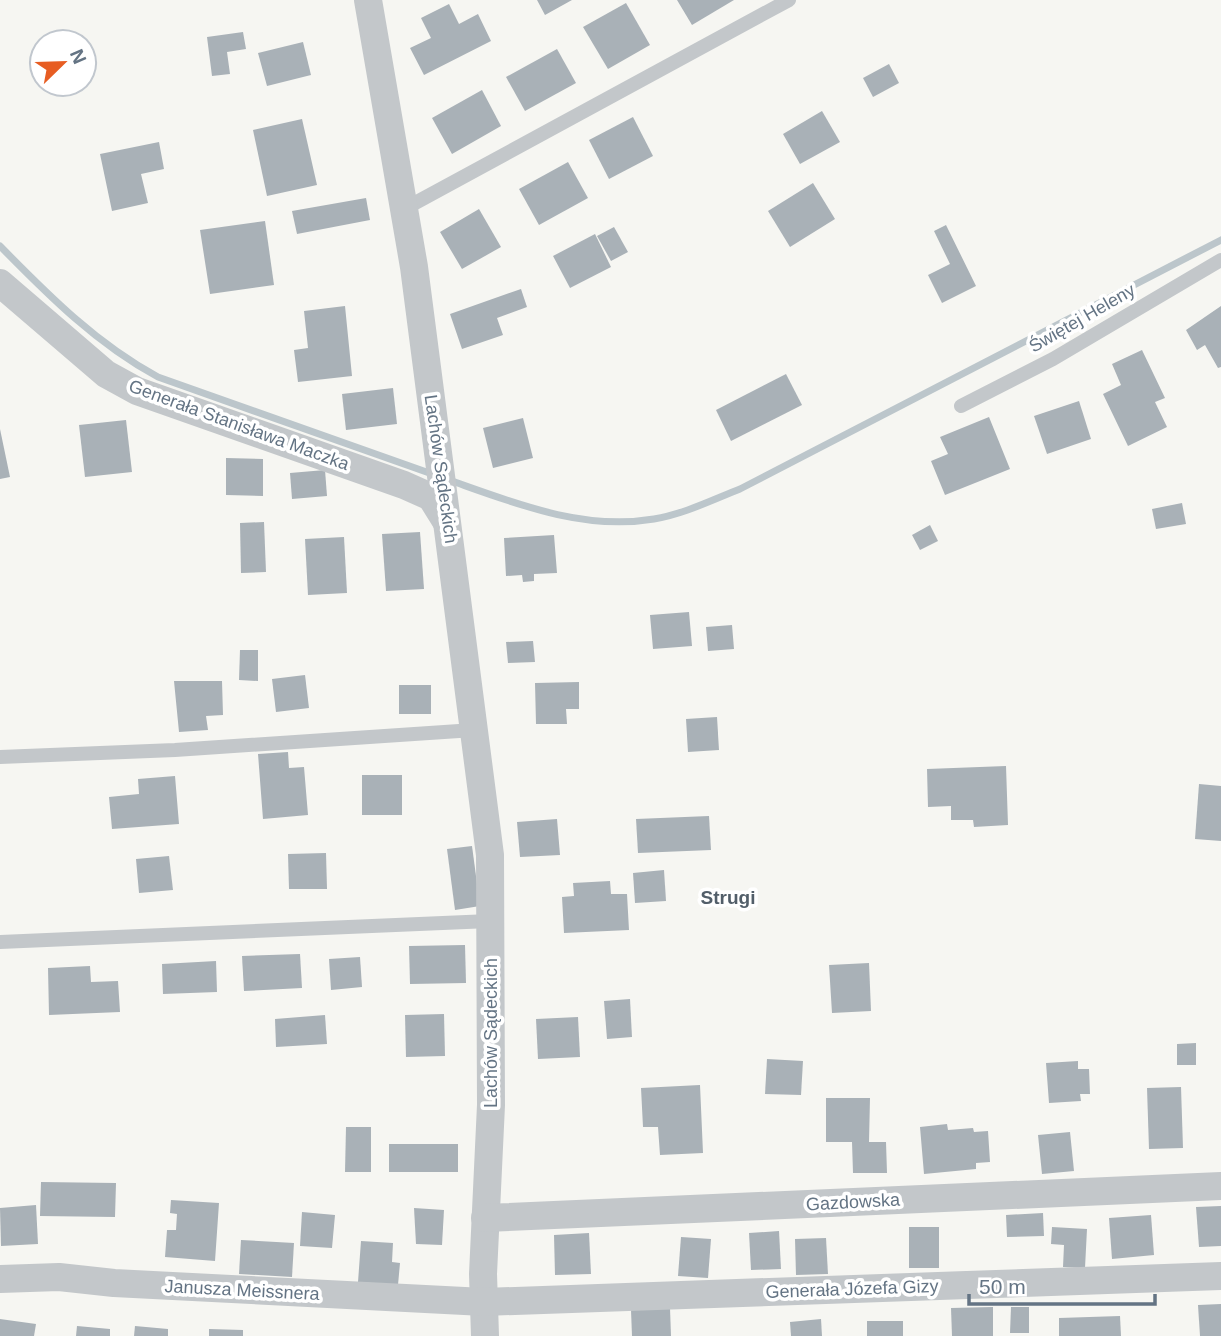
<svg xmlns="http://www.w3.org/2000/svg" width="1221" height="1336" font-family="Helvetica,sans-serif">
<style>
.lines{fill:none;stroke-linecap:round;stroke-linejoin:round}
.stream{stroke:#bcc6cb;stroke-width:7}
.building{fill:#a9b1b7}
.lane{stroke:#c3c7ca;stroke-width:14}
.street{stroke:#c3c7ca;stroke-width:28}
.labels{text-anchor:middle;dominant-baseline:central;stroke-width:7;stroke-linejoin:round;paint-order:stroke}
.street-label{font-size:18px;fill:#647484;stroke:#fff}
.neighbourhood-label{font-size:19px;font-weight:bold;fill:#525e69;stroke:#fff}
</style>
<rect width="100%" height="100%" fill="#f6f6f2"/>
<g class="lines">
<g class="stream">
<path d="M0 246C49 296 97 344 158 377L435 475"/>
<path d="M449 480C514 503 583 531 654 519 684 514 712 500 740 489L1221 240"/>
</g>
</g>
<g class="building">
<path d="M537 0H572L545 15Z"/>
<path d="M677 0H734L692 25Z"/>
<path d="M626 3 650 45 608 69 583 27Z"/>
<path d="M449 4 459 24 478 14 491 41 424 75 410 48 431 38 421 18Z"/>
<path d="M243 32 246 49 227 52 230 74 212 76 207 37Z"/>
<path d="M303 42 311 75 267 86 258 53Z"/>
<path d="M557 49 576 83 525 111 506 77Z"/>
<path d="M889 64 899 83 873 97 863 78Z"/>
<path d="M482 90 501 126 452 154 432 118Z"/>
<path d="M822 111 840 142 800 164 783 134Z"/>
<path d="M633 117 653 156 609 179 589 140Z"/>
<path d="M302 119 317 185 267 196 253 130Z"/>
<path d="M159 142 164 169 141 174 148 203 112 211 100 154Z"/>
<path d="M568 162 588 198 539 225 519 189Z"/>
<path d="M813 183 835 219 790 247 768 211Z"/>
<path d="M366 198 370 220 297 234 292 211Z"/>
<path d="M479 209 501 247 462 269 440 232Z"/>
<path d="M265 221 274 285 210 294 200 230Z"/>
<path d="M946 225 976 286 942 303 928 275 950 264 934 231Z"/>
<path d="M614 227 628 252 611 261 597 236Z"/>
<path d="M595 234 611 267 570 288 553 256Z"/>
<path d="M521 289 527 307 497 318 503 335 462 349 450 314Z"/>
<path d="M345 306 352 376 298 382 294 350 308 348 304 311Z"/>
<path d="M1221 306V367L1218 368 1205 345 1197 350 1186 330Z"/>
<path d="M1142 350 1165 398 1155 402 1167 427 1128 446 1103 394 1121 385 1112 364Z"/>
<path d="M786 374 802 405 731 441 716 410Z"/>
<path d="M393 388 397 424 346 430 342 394Z"/>
<path d="M1079 401 1091 439 1047 454 1034 416Z"/>
<path d="M989 417 1010 469 945 495 931 461 948 454 940 437Z"/>
<path d="M523 418 533 458 493 468 483 428Z"/>
<path d="M126 420 132 472 85 477 79 425Z"/>
<path d="M0 429 10 477 0 479Z"/>
<path d="M226 458 263 459V496L226 495Z"/>
<path d="M325 470 327 496 292 499 290 473Z"/>
<path d="M1182 503 1186 524 1156 529 1152 509Z"/>
<path d="M264 522 266 572 241 573 240 523Z"/>
<path d="M930 525 938 541 920 550 912 535Z"/>
<path d="M420 532 424 589 386 591 382 534Z"/>
<path d="M554 535 557 573 534 574V581L523 582 522 575 506 576 504 538Z"/>
<path d="M344 537 347 593 308 595 305 539Z"/>
<path d="M689 612 692 646 653 649 650 615Z"/>
<path d="M732 625 734 649 708 651 706 627Z"/>
<path d="M533 641 535 662 508 663 506 642Z"/>
<path d="M240 650H258V681L239 680Z"/>
<path d="M305 675 309 708 276 712 272 679Z"/>
<path d="M174 681H222L223 715 206 716 208 730 179 732Z"/>
<path d="M579 682V709H566L567 724H536L535 683Z"/>
<rect x="399" y="685" width="32" height="29"/>
<path d="M717 717 719 750 688 752 686 719Z"/>
<path d="M288 752 289 768 304 767 308 815 263 819 258 754Z"/>
<path d="M1006 766 1008 825 974 827 973 820H951V806L928 807 927 769Z"/>
<rect x="362" y="775" width="40" height="40"/>
<path d="M175 776 179 824 112 829 109 797 139 794 138 779Z"/>
<path d="M1199 784 1221 786V841L1195 839Z"/>
<path d="M709 816 711 850 638 853 636 819Z"/>
<path d="M557 819 560 855 520 857 517 822Z"/>
<path d="M472 846 480 906 455 910 447 849Z"/>
<path d="M326 853 327 889H289L288 854Z"/>
<path d="M169 856 173 890 139 893 136 859Z"/>
<path d="M664 870 666 901 635 903 633 873Z"/>
<path d="M610 881 611 894H627L629 930 564 933 562 897 574 896 573 883Z"/>
<path d="M465 945 466 983 410 984 409 946Z"/>
<path d="M300 954 302 988 244 991 242 956Z"/>
<path d="M360 957 362 987 331 990 329 959Z"/>
<path d="M216 961 217 992 163 994 162 964Z"/>
<path d="M869 963 871 1011 832 1013 829 965Z"/>
<path d="M90 966 91 982 118 981 120 1012 49 1015 48 968Z"/>
<path d="M630 999 632 1037 607 1039 604 1001Z"/>
<path d="M444 1014 445 1056 406 1057 405 1015Z"/>
<path d="M325 1015 327 1044 276 1047 275 1019Z"/>
<path d="M578 1017 580 1057 538 1059 536 1019Z"/>
<path d="M1196 1043V1065H1177V1044Z"/>
<path d="M767 1059 803 1061 801 1095 765 1094Z"/>
<path d="M1078 1061V1069H1089L1090 1094H1080L1081 1101 1049 1103 1046 1063Z"/>
<path d="M700 1085 703 1153 660 1155 658 1127H643L641 1088Z"/>
<path d="M1181 1087 1183 1148 1149 1149 1147 1088Z"/>
<path d="M826 1098H870L869 1142H886L887 1173H853L852 1142H826Z"/>
<path d="M947 1124 948 1130 973 1128 974 1132 988 1131 990 1162 976 1163V1169L924 1174 920 1127Z"/>
<path d="M346 1127H371V1172H345Z"/>
<path d="M1070 1132 1074 1171 1042 1174 1038 1135Z"/>
<rect x="389" y="1144" width="69" height="28"/>
<path d="M41 1182 116 1183 115 1217 40 1216Z"/>
<path d="M171 1200 219 1203 215 1261 165 1257 167 1230H176L177 1214 170 1213Z"/>
<path d="M36 1205 38 1244 1 1246 0 1208Z"/>
<path d="M1221 1206V1246L1199 1247 1196 1207Z"/>
<path d="M414 1208 444 1210 442 1245 416 1244Z"/>
<path d="M302 1212 335 1215 332 1248 300 1246Z"/>
<path d="M1043 1213 1044 1236 1007 1237 1006 1215Z"/>
<path d="M1151 1215 1154 1255 1112 1259 1109 1218Z"/>
<rect x="909" y="1227" width="30" height="41"/>
<path d="M1052 1227 1087 1229 1085 1268 1063 1267 1064 1245 1051 1244Z"/>
<path d="M779 1231 781 1269 751 1270 749 1233Z"/>
<path d="M589 1233 591 1274 555 1275 554 1235Z"/>
<path d="M681 1237 711 1239 708 1278 678 1276Z"/>
<path d="M826 1238 828 1274 796 1275 795 1239Z"/>
<path d="M241 1240 294 1243 292 1277 239 1274Z"/>
<path d="M361 1241 393 1243 392 1262 400 1263 398 1285 358 1282Z"/>
<path d="M1221 1304V1336H1200L1198 1305Z"/>
<path d="M993 1307V1336H952L951 1308Z"/>
<path d="M1011 1307H1029V1333H1010Z"/>
<path d="M670 1308 671 1336H632L631 1310Z"/>
<path d="M1120 1316 1121 1336H1059V1318Z"/>
<path d="M0 1319 36 1324 34 1336H0Z"/>
<path d="M821 1319 822 1336H791L790 1322Z"/>
<rect x="867" y="1321" width="36" height="15"/>
<path d="M77 1326 110 1329V1336H76Z"/>
<path d="M135 1326 168 1329V1336H134Z"/>
<path d="M209 1329 243 1330V1336H209Z"/>
</g>
<g class="lines">
<g class="lane">
<path d="M404 209 789 0"/>
<path d="M961 406 1053 359 1221 260"/>
<path d="M0 757 175 750 474 730"/>
<path d="M0 942 490 921"/>
</g>
<g class="street">
<path d="M368 0 414 267 490 855 491 1105 483 1274 485 1336"/>
<path d="M0 283 106 374 137 391 404 485 431 497 446 521"/>
<path d="M485 1218 1221 1186"/>
<path d="M0 1279 59 1277 114 1283 484 1302 1221 1276"/>
</g>
</g>
<g class="labels">
<g class="street-label">
<text transform="translate(1082 318) rotate(-30)">Świętej Heleny</text>
<text transform="translate(239 425) rotate(20)">Generała Stanisława Maczka</text>
<text transform="translate(441 469) rotate(82)">Lachów Sądeckich</text>
<text transform="translate(491 1033) rotate(-90)">Lachów Sądeckich</text>
<text transform="translate(853 1202) rotate(-3)">Gazdowska</text>
<text transform="translate(852 1289) rotate(-2)">Generała Józefa Gizy</text>
<text transform="translate(242 1290) rotate(3)">Janusza Meissnera</text>
</g>
<g class="neighbourhood-label">
<text x="728" y="897">Strugi</text>
</g>
</g>
<g transform="translate(63 63) rotate(67)"><circle r="33" fill="#ffffff" stroke="#c1c7ce" stroke-width="2"/>
<path d="M0-5L12 26L0 18L-12 26Z" fill="#e75d22"/>
<text y="-10" font-size="19" font-weight="bold" text-anchor="middle" fill="#647484">N</text>
</g>
<path d="M969 1294v10h186v-10" fill="none" stroke="#647484" stroke-width="3.5"/>
<text x="979" y="1294" font-size="21" fill="#647484" stroke="#ffffff" stroke-width="5" paint-order="stroke">50 m</text>
</svg>
